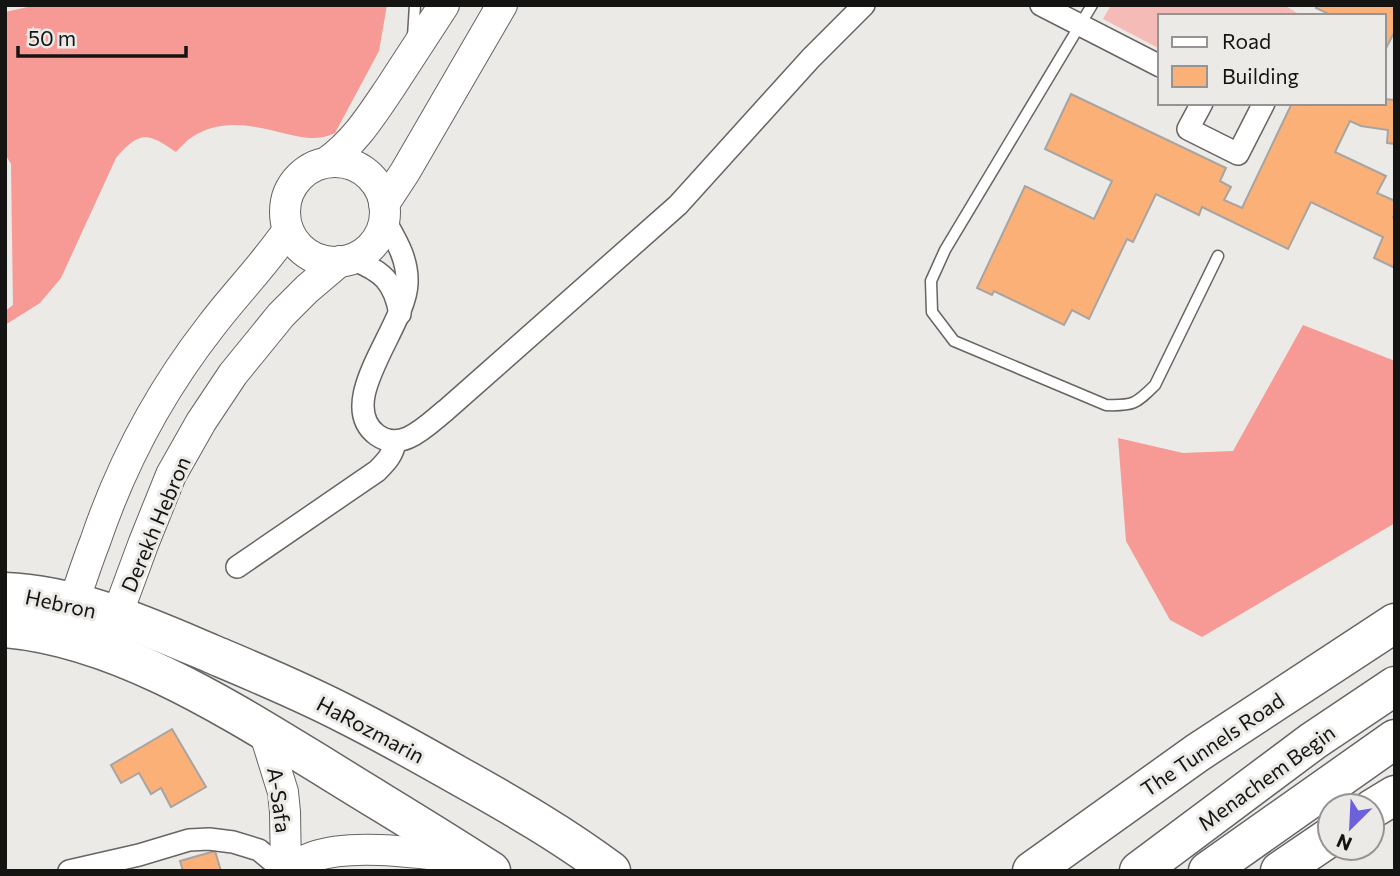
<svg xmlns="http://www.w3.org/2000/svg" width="1400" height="876" font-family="Commissioner,sans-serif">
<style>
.green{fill:#f5bcb7}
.forest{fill:#f79994}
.building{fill:#fbb078;stroke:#a7a4a2;stroke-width:2}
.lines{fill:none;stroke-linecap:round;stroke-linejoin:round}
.lane-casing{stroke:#666563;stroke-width:13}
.street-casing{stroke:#666563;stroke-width:24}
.secondary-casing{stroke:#666563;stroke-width:32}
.highway-casing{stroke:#666563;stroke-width:41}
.lane{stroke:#fff;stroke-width:10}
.street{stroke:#fff;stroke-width:21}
.secondary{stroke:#fff;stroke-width:30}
.highway{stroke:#fff;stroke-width:38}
.labels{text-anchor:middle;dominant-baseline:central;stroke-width:6;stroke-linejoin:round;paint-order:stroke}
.street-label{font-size:21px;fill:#141413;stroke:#ebeae7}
</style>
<rect width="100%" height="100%" fill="#ebeae7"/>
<path class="green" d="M1111 5H1284L1302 16H1160V49L1103 19Z"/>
<g class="forest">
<path d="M37 5H387L379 51 335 133C319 141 303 138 287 134 255 126 222 117 192 137 186 141 181 147 176 152 148 133 140 130 116 158L61 278 40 303 5 325V311L13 305 11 164 5 154V12Z"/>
<path d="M1303 325 1395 361V523L1202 637 1170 620 1126 541 1118 438 1183 453 1233 451Z"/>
</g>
<g class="building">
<path d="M1317 5H1395V31L1384 52V16H1333L1316 8Z"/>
<path d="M1071 94 1226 168 1220 181 1231 187 1224 200 1242 208 1292 103H1384V99L1395 100V144L1387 143 1388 130 1361 126 1350 121 1335 152 1386 176 1377 193 1395 201V214L1393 217 1395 218V268L1374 258 1383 237 1311 202 1288 249 1202 207 1199 215 1156 194 1133 242 1127 239 1089 319 1072 310 1064 325 994 291 992 295 977 288 1025 186 1094 219 1112 181 1045 149Z"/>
<path d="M172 729 206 787 171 807 161 788 151 794 139 773 121 783 111 765Z"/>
<path d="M215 851 221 871H183L180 861Z"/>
</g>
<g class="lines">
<g class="lane-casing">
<g id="lane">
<path d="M1092 5 945 250 931 281 932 312 954 341 1106 405C1133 406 1136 404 1155 385L1218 256"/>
<path d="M413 37 415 5"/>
</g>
</g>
<g class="street-casing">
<g id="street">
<path d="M1041 5 1160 66"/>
<path d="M1202 103 1188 129 1238 154 1264 103"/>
<path d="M384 219C396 240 408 259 407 283 406 327 333 402 377 435 402 453 427 425 446 410L678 205 811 58 864 5"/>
<path d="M352 259C382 271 394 281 400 314"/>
<path d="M237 567 377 471C386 462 393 455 395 442"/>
<path d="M69 871 139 855 189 840 209 839 233 842 259 850 284 871"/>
</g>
</g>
<g class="secondary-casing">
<g id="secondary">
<path d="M327 162C355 142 371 116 390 88 408 60 426 33 444 5"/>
<circle cx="335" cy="212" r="50"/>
<path d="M384 204 405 172 502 5"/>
<path d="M79 623C78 617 74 609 74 602 74 598 77 591 79 587 84 572 89 557 95 542 121 465 161 390 211 326 236 293 265 264 288 230"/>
<path d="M102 629 117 615 144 542 171 475 201 422 233 374 281 315 307 289 340 261"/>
<path d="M264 731 283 792 285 812 286 871"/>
<path d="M290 871C297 865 304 860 313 857 353 842 427 854 470 859"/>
</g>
</g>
<g class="highway-casing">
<g id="highway">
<path d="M5 592C78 595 146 626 212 654 257 673 303 692 347 715 385 734 422 755 459 776 511 805 563 835 611 871"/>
<path d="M5 628C119 638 229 709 324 767 380 802 436 835 491 871"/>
<path d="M1372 809 1395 795"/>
<path d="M1032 871 1197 753 1395 623"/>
<path d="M1139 871 1313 741 1395 686"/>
<path d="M1208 871 1395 739"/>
<path d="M1280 871 1330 837"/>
</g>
</g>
<use href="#lane" class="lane"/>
<use href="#street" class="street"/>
<use href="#secondary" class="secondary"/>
<use href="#highway" class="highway"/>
</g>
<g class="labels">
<g class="street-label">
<text transform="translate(155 524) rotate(-67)">Derekh Hebron</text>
<text transform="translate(61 603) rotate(12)">Hebron</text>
<text transform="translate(371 729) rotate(28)">HaRozmarin</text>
<text transform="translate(1212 744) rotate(-34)">The Tunnels Road</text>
<text transform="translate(1266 777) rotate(-36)">Menachem Begin</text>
<text transform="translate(280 800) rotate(82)">A-Safa</text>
</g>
</g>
<rect width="1400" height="876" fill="none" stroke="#141413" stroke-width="14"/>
<rect x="1158" y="14" width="228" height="91" fill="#ebeae7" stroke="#959492" stroke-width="2"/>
<rect x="1172" y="37" width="35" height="10" fill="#ffffff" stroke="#959492" stroke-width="2"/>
<text x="1222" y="49" font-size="21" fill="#141413">Road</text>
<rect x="1172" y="66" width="35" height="21" fill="#fbb078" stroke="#959492" stroke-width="2"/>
<text x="1222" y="84" font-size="21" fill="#141413">Building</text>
<g transform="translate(1351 827) rotate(204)"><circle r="33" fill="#ebeae7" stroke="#959492" stroke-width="2"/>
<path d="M0-5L12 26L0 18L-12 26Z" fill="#6d61db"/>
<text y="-10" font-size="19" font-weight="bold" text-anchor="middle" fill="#141413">N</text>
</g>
<path d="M18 46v10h168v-10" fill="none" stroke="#141413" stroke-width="3.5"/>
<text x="28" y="46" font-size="21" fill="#141413" stroke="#ebeae7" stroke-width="5" paint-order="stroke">50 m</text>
</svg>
